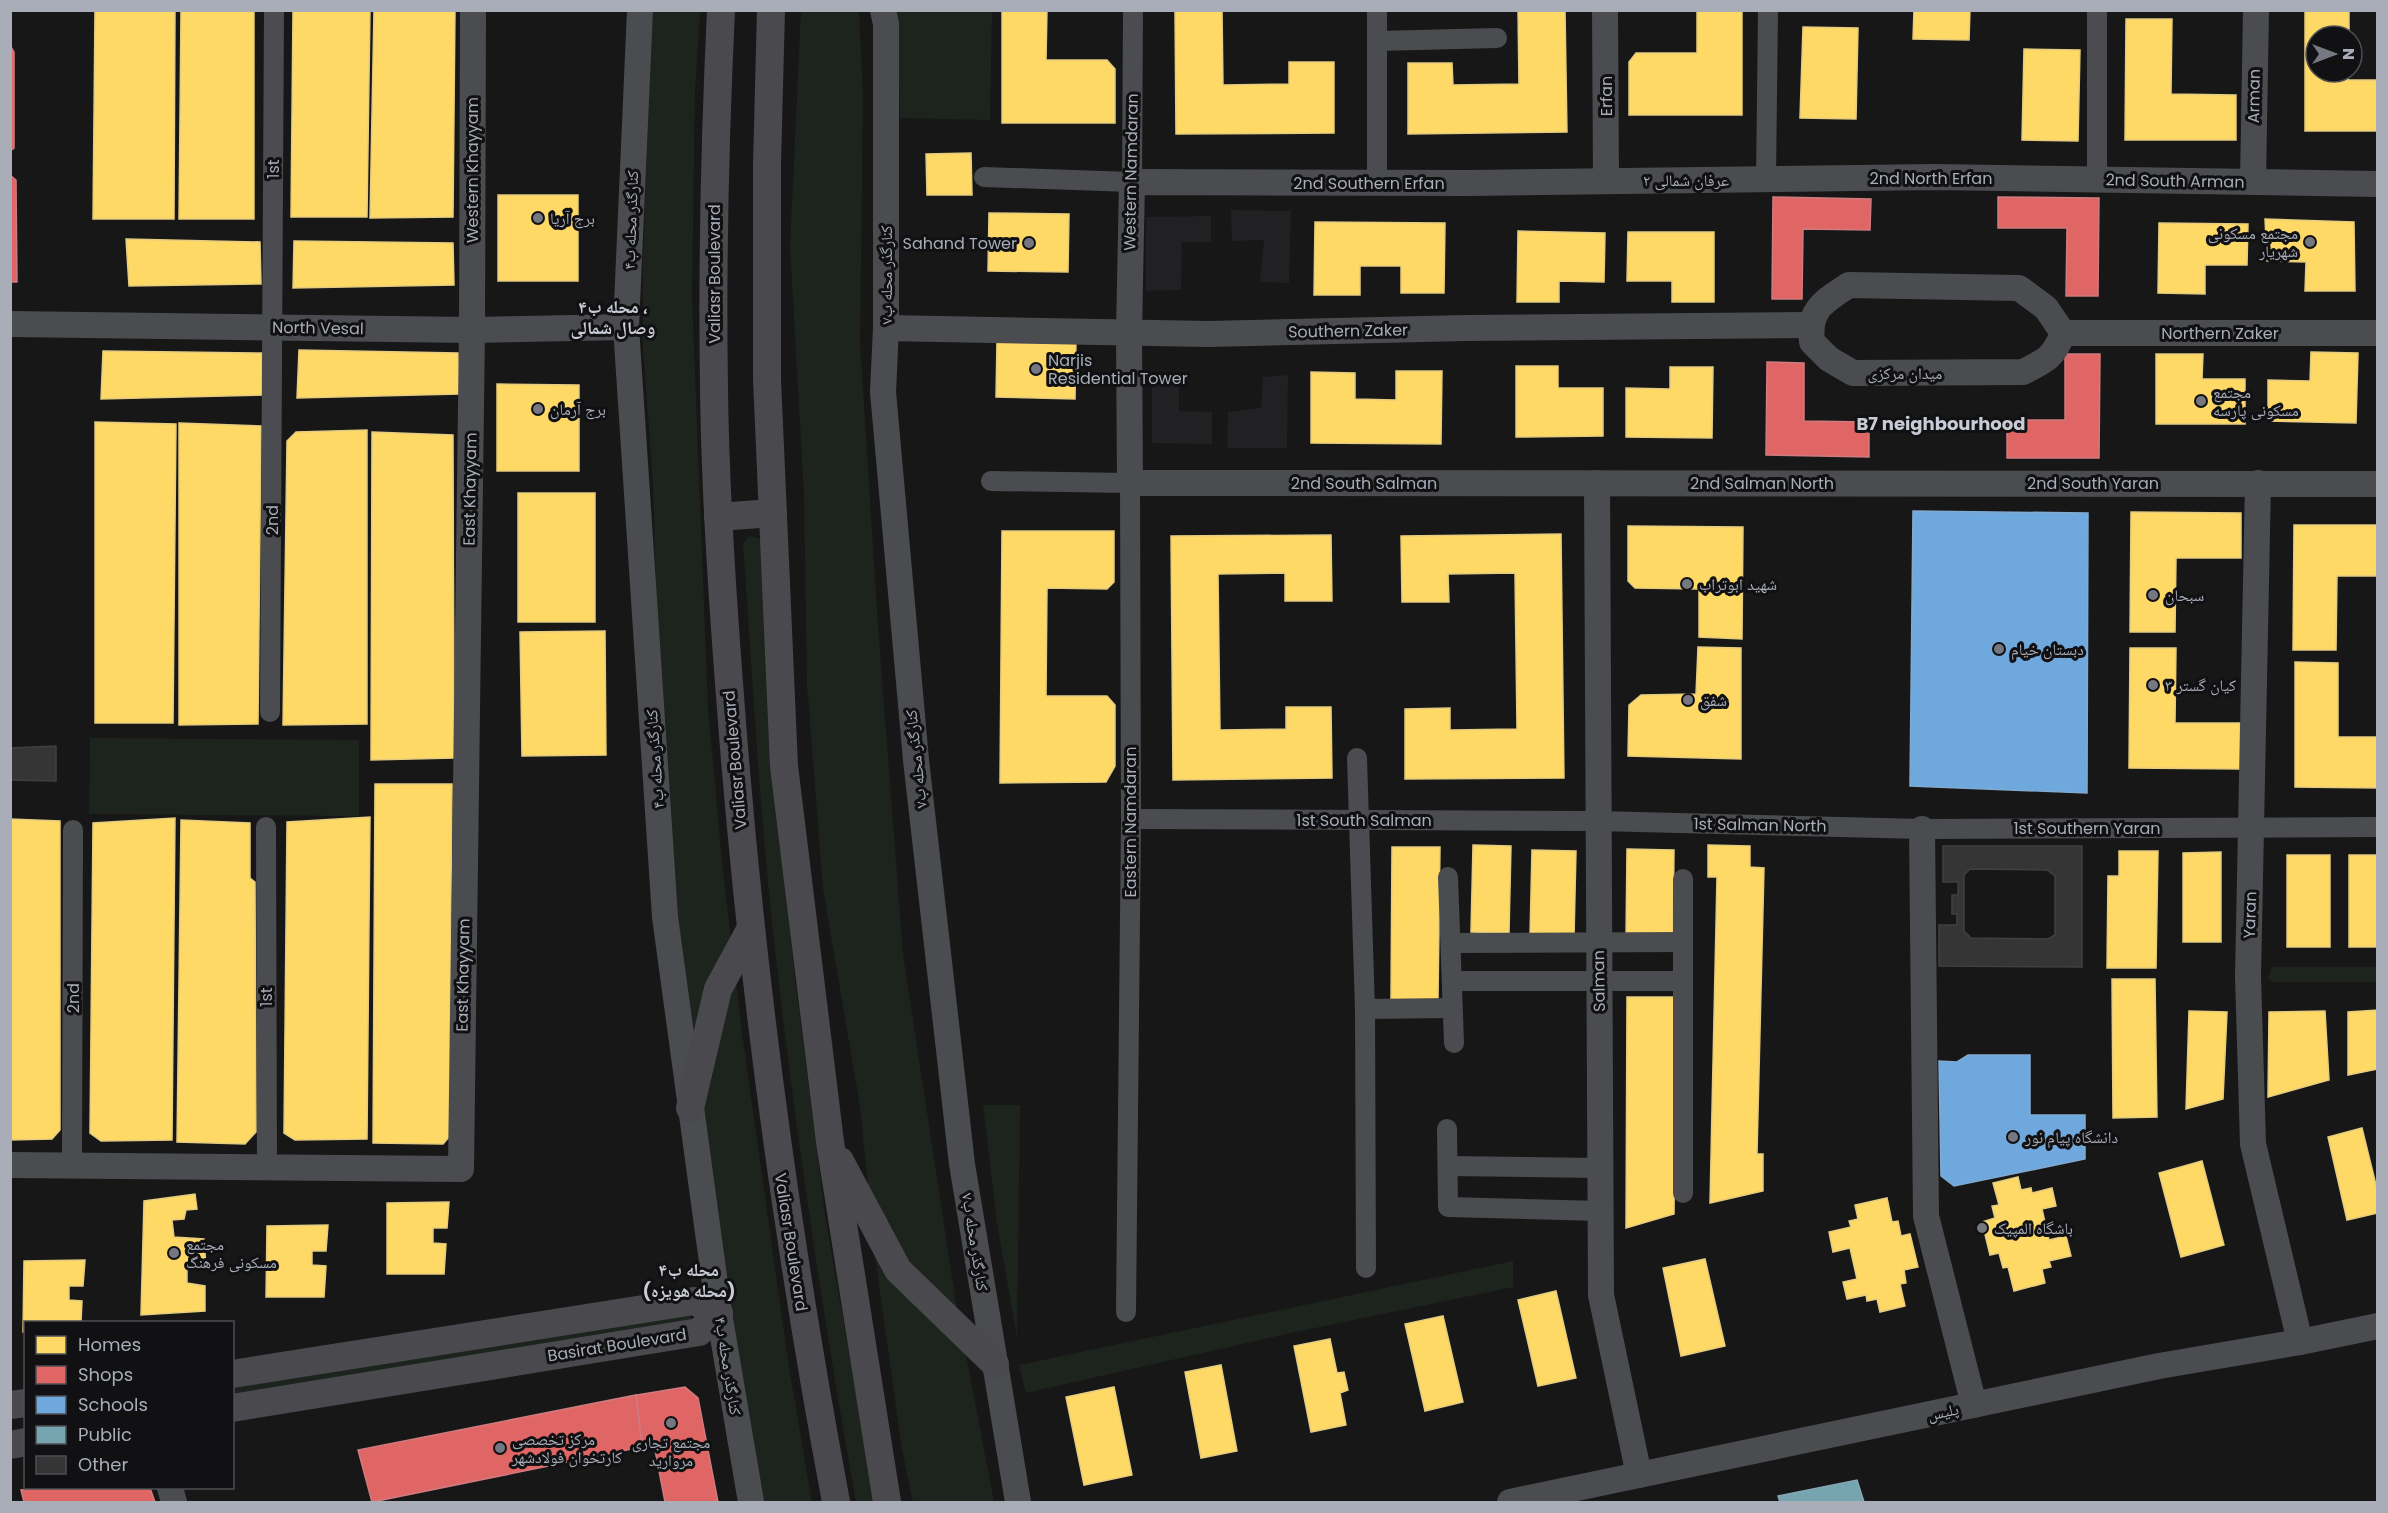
<svg xmlns="http://www.w3.org/2000/svg" width="2388" height="1513" font-family="Poppins,'Noto Naskh Arabic',sans-serif">
<style>
.built{fill:#212123}
.green{fill:#1d241e}
.homes{fill:#ffd966;stroke:#e5cc7f;stroke-width:1.5}
.shops{fill:#e06666;stroke:#cf7b7f;stroke-width:1.5}
.schools{fill:#6fa8dc;stroke:#80aad1;stroke-width:1.5}
.public{fill:#76a5af;stroke:#85a7b2;stroke-width:1.5}
.building{fill:#353536;stroke:#3f4043;stroke-width:1.5;fill-rule:evenodd}
.lines{fill:none;stroke-linecap:round;stroke-linejoin:round}
.minor{stroke:#4b4c50;stroke-width:20}
.tertiary{stroke:#4b4c50;stroke-width:26}
.secondary{stroke:#4a4a4e;stroke-width:28}
.poi-dot{fill:#757880;stroke:#111113;stroke-width:2}
.labels{text-anchor:middle;dominant-baseline:central;stroke-width:6;stroke-linejoin:round;paint-order:stroke}
.street-label{font-size:16px;fill:#a8adb8;stroke:#111113}
.poi-label{font-size:16px;fill:#a8adb8;stroke:#111113;text-anchor:start}
.neighbourhood-label{font-size:18px;font-weight:bold;fill:#c9ccd4;stroke:#111113}
</style>
<rect width="100%" height="100%" fill="#171717"/>
<g class="built">
<path d="M1231 210 1291 211 1289 283 1260 282 1264 240 1232 241Z"/>
<path d="M1211 216V242H1182L1181 290 1146 291V217Z"/>
<path d="M1179 372V411L1212 412V444L1152 443V375Z"/>
<path d="M1288 375 1287 448H1227L1228 412 1261 408 1263 377Z"/>
</g>
<g class="green">
<path d="M652 11H700L695 90 692 297 708 707 722 862 741 1025 788 1361 812 1502H763L719 1240 680 960 657 630 653 483 643 347V262Z"/>
<path d="M801 11H859L863 99 860 343 878 627 903 954 955 1297 994 1502H913L902 1450 875 1256 860 1106 823 889 807 684 804 493 790 247Z"/>
<path d="M897 11H992L990 120 900 118Z"/>
<path d="M749 536 761 539 778 806 795 979 825 1215 875 1502H856C824 1323 797 1142 776 960 760 822 753 683 743 544Z"/>
<path d="M90 738 359 740V816L89 814Z"/>
<path d="M2272 967H2377V982H2272L2268 978Z"/>
<path d="M983 1105H1020L1017 1338 997 1223Z"/>
<path d="M1513 1261V1287L1291 1333 1026 1393 1019 1365Z"/>
<path d="M690 1310 692 1326 233 1400V1381Z"/>
</g>
<g class="homes">
<path d="M95 10H175L174 219H93Z"/>
<path d="M181 10H254V219H179Z"/>
<path d="M293 10H370L367 217H291Z"/>
<path d="M374 10H455L453 217 370 218Z"/>
<path d="M1002 10H1047L1046 60H1107L1115 69V123H1002Z"/>
<path d="M1175 10H1222L1223 85 1289 84V62H1334V133L1176 134Z"/>
<path d="M1518 10H1565L1567 132 1408 134V63H1452L1453 85 1519 84Z"/>
<path d="M1697 10H1742V115H1629V62L1636 53H1697Z"/>
<path d="M1914 10H1970L1969 40 1913 39Z"/>
<path d="M2305 10H2349V36H2316V72H2348V80H2378V131H2305Z"/>
<path d="M2126 19H2172L2171 94 2236 95V140H2125Z"/>
<path d="M1803 27 1858 28 1856 119 1800 118Z"/>
<path d="M2024 49 2080 50 2078 141 2022 140Z"/>
<path d="M971 153 972 195H927L926 154Z"/>
<rect x="498" y="195" width="80" height="86"/>
<path d="M989 213 1069 214 1068 272 988 271Z"/>
<path d="M2265 219 2354 222 2355 291H2305L2306 262 2267 261Z"/>
<path d="M1315 222 1445 223 1444 293H1401V266H1360V295H1314Z"/>
<path d="M2159 223 2248 224 2247 265H2205V294L2158 293Z"/>
<path d="M1518 231 1605 233 1604 282 1559 281V302H1517Z"/>
<path d="M1628 232H1714V302H1672V281H1627Z"/>
<path d="M126 239 260 242 261 284 129 286Z"/>
<path d="M294 241 453 243 454 285 293 288Z"/>
<path d="M997 340 1076 341 1075 399 996 397Z"/>
<path d="M299 350 458 353 459 394 297 398Z"/>
<path d="M103 351 262 353 263 395 101 399Z"/>
<path d="M2311 352 2358 353 2356 423 2268 421V380L2310 381Z"/>
<path d="M2156 354H2203L2202 379H2245V424H2156Z"/>
<path d="M1516 366H1558V388H1603V436L1516 437Z"/>
<path d="M1670 367H1713L1712 438 1626 437V388L1670 389Z"/>
<path d="M1396 371H1442L1441 444 1311 443V372L1355 373V399L1396 400Z"/>
<path d="M497 384 579 385V471H497Z"/>
<path d="M95 422 176 424 173 723H95Z"/>
<path d="M179 423 261 426 258 724 179 725Z"/>
<path d="M367 430V724L283 725 287 441 296 432Z"/>
<path d="M372 432 453 435 454 758 371 760Z"/>
<rect x="518" y="493" width="77" height="129"/>
<path d="M2131 512 2241 513V558H2176L2175 632H2130Z"/>
<path d="M2294 525H2378V576H2337L2336 650H2293Z"/>
<path d="M1628 526 1743 527 1742 639 1699 637V589L1635 588 1628 581Z"/>
<path d="M1002 531H1114V582L1107 589 1047 588 1046 696H1107L1115 705V766L1106 782 1000 783Z"/>
<path d="M1561 534 1564 778 1405 779V709L1450 708V730L1517 729 1515 573 1448 574 1449 602H1402L1401 536Z"/>
<path d="M1331 535 1332 601H1285V573L1218 574 1220 730 1286 729V707H1331L1332 778 1173 780 1171 536Z"/>
<path d="M605 631 606 755 522 756 520 632Z"/>
<path d="M1698 647 1741 648V759L1628 756 1629 705 1641 695 1696 694Z"/>
<path d="M2130 648H2176L2175 723H2240V769L2129 768Z"/>
<path d="M2295 662 2338 663V737H2378V788L2295 787Z"/>
<path d="M375 784H452L449 1137 443 1144 373 1143Z"/>
<path d="M370 817 367 1139 295 1140 284 1133 287 822Z"/>
<path d="M175 818 172 1140 101 1141 90 1133 93 823Z"/>
<path d="M10 819 60 821V1130L52 1139 10 1140Z"/>
<path d="M181 820 250 823V878L255 882 256 1132 245 1144 177 1142Z"/>
<path d="M1473 845 1511 846 1509 933 1471 932Z"/>
<path d="M1708 845 1750 846V867L1764 868 1757 1154H1763V1191L1710 1203 1717 877H1708Z"/>
<path d="M1392 847H1440L1438 1001 1391 1000Z"/>
<path d="M1627 849 1674 850 1673 938H1626Z"/>
<path d="M1532 850 1576 851 1574 938 1530 936Z"/>
<path d="M2119 851H2158L2156 968H2107L2108 876H2119Z"/>
<path d="M2221 852V942H2183V853Z"/>
<rect x="2287" y="855" width="43" height="92"/>
<rect x="2349" y="855" width="29" height="92"/>
<path d="M2112 979H2155L2157 1117 2113 1118Z"/>
<path d="M1627 997H1676L1674 1214 1626 1228Z"/>
<path d="M2378 1010V1069L2348 1075V1012Z"/>
<path d="M2189 1011 2227 1012 2223 1099 2186 1109Z"/>
<path d="M2325 1011 2329 1080 2268 1097 2269 1012Z"/>
<path d="M2362 1128 2378 1193V1213L2347 1220 2328 1137Z"/>
<path d="M2202 1161 2224 1245 2181 1257 2159 1173Z"/>
<path d="M2018 1177 2021 1190 2031 1188 2032 1193 2052 1188 2056 1206 2042 1209 2049 1240 2066 1236 2071 1256 2049 1261 2051 1267 2042 1269 2045 1283 2014 1291 2008 1267 2003 1268 1999 1253 1990 1255 1982 1222 1995 1218 1992 1206 1999 1205 1993 1183Z"/>
<path d="M195 1194 197 1209 186 1210 184 1219 172 1220 174 1237 204 1239 206 1267 187 1269V1283L205 1286V1311L141 1315 144 1201Z"/>
<path d="M1887 1198 1892 1222 1898 1221 1901 1236 1910 1234 1918 1267 1904 1270 1906 1283 1900 1284 1905 1306 1880 1312 1877 1299 1867 1301 1866 1295 1847 1299 1843 1282 1857 1279 1850 1248 1833 1252 1829 1232 1851 1227 1849 1221 1858 1219 1855 1205Z"/>
<path d="M449 1202 447 1228H433V1243L446 1244 444 1274H387V1203Z"/>
<path d="M328 1225 326 1251H312V1265L326 1266 324 1297H266L267 1226Z"/>
<path d="M1705 1259 1725 1346 1681 1356 1663 1268Z"/>
<path d="M85 1260 83 1286H69V1300L82 1301 81 1322H26V1332H23L24 1261Z"/>
<path d="M1556 1291 1576 1378 1538 1386 1518 1300Z"/>
<path d="M1443 1316 1463 1402 1425 1411 1405 1324Z"/>
<path d="M1330 1339 1337 1373 1344 1372 1348 1390 1340 1393 1346 1425 1311 1432 1294 1346Z"/>
<path d="M1221 1365 1237 1451 1201 1458 1185 1372Z"/>
<path d="M1114 1387 1132 1475 1084 1485 1066 1397Z"/>
</g>
<g class="shops">
<path d="M10 45 14 52V148L10 151Z"/>
<path d="M10 175 16 180 17 282H10Z"/>
<path d="M1773 197 1871 199 1870 230 1803 229 1802 299H1772Z"/>
<path d="M1998 197 2099 198 2098 296H2066L2067 228H1998Z"/>
<path d="M2065 354H2100L2099 458H2007V420H2065Z"/>
<path d="M1767 362 1804 363V421L1869 422V457L1766 455Z"/>
<path d="M685 1387 698 1398 718 1502H665L655 1450 642 1447 636 1395Z"/>
<path d="M636 1395 642 1447 372 1502 358 1450Z"/>
<path d="M37 1488H150L155 1502H24L21 1490Z"/>
</g>
<g class="schools">
<path d="M1913 511 2088 513 2087 793 1910 786Z"/>
<path d="M1968 1055H2030V1115H2085V1159L1954 1186 1941 1176 1939 1061 1957 1062Z"/>
</g>
<path class="public" d="M1857 1480 1864 1502H1780L1778 1496Z"/>
<g class="building">
<path d="M56 746V781L10 780V748Z"/>
<path d="M1943 846H2082V967L1939 966V925H1957V914H1952V895H1958V882H1943ZM1970 869 2047 870 2055 876V935L2048 939 1971 938 1964 931V875Z"/>
</g>
<g class="lines">
<g class="minor">
<path d="M1377 10V182"/>
<path d="M2097 10V180"/>
<path d="M1377 41 1497 38"/>
<path d="M984 177 1132 182 1133 10"/>
<path d="M1766 180 1768 10"/>
<path d="M991 481 1130 483 1131 819 1126 1312"/>
<path d="M270 712 274 10"/>
<path d="M1357 758 1365 1009 1366 1268"/>
<path d="M1131 819 1597 821 1922 829 2378 827"/>
<path d="M266 827 267 1168"/>
<path d="M1448 877 1454 1043"/>
<path d="M1451 943 1683 942"/>
<path d="M1453 981H1683"/>
<path d="M1365 1009 1452 1008"/>
<path d="M1447 1129 1448 1207 1600 1211"/>
<path d="M72 1165 73 830"/>
<path d="M1448 1166 1600 1168"/>
<path d="M1683 1193V879"/>
</g>
<g class="tertiary">
<path d="M640 10 626 327 665 917 719 1313 751 1502"/>
<path d="M883 10 886 24V328L883 392 916 760 962 1164 1018 1502"/>
<path d="M1605 10 1606 181"/>
<path d="M2253 182 2256 10"/>
<path d="M2378 184 1934 177 1468 183 1132 182 1129 333 1130 483 2378 484"/>
<path d="M1849 285 2019 288 2046 308 2063 333C2053 358 2047 360 2023 372L1853 373 1829 359 1812 342C1808 310 1823 302 1849 285Z"/>
<path d="M10 324 472 330 626 327"/>
<path d="M886 328 1208 334 1466 328 1810 325"/>
<path d="M2063 333H2378"/>
<path d="M1597 483 1601 1295 1639 1475"/>
<path d="M2258 483 2248 976 2253 1144 2300 1342"/>
<path d="M1922 829 1926 1216 1974 1405"/>
<path d="M10 1165 461 1169 472 330 473 10"/>
<path d="M170 1488 174 1502"/>
<path d="M1510 1502 2159 1366 2300 1342 2378 1326"/>
</g>
<g class="secondary">
<path d="M721 10C715 136 712 261 714 387 715 490 722 593 730 696 750 967 786 1235 836 1502"/>
<path d="M771 10 767 164V379L784 766 830 1142 887 1502"/>
<path d="M718 517 773 513"/>
<path d="M690 1108 718 989 750 930"/>
<path d="M840 1161 898 1270 995 1364"/>
<path d="M232 1374 694 1301 719 1313 699 1332 232 1408"/>
<path d="M10 1405 26 1403"/>
<path d="M10 1445 26 1442"/>
</g>
</g>
<g class="poi-dot">
<circle cx="538" cy="218" r="6"/>
<circle cx="2310" cy="242" r="6"/>
<circle cx="1029" cy="243" r="6"/>
<circle cx="1036" cy="369" r="6"/>
<circle cx="2201" cy="401" r="6"/>
<circle cx="538" cy="409" r="6"/>
<circle cx="1687" cy="584" r="6"/>
<circle cx="2153" cy="595" r="6"/>
<circle cx="1999" cy="649" r="6"/>
<circle cx="2153" cy="685" r="6"/>
<circle cx="1688" cy="700" r="6"/>
<circle cx="2013" cy="1137" r="6"/>
<circle cx="1982" cy="1228" r="6"/>
<circle cx="174" cy="1253" r="6"/>
<circle cx="671" cy="1423" r="6"/>
<circle cx="500" cy="1448" r="6"/>
</g>
<g class="labels">
<g class="street-label">
<text transform="translate(1606 96) rotate(-90)">Erfan</text>
<text transform="translate(2254 96) rotate(-89)">Arman</text>
<text transform="translate(273 169) rotate(-90)">1st</text>
<text transform="translate(472 170) rotate(-90)">Western Khayyam</text>
<text transform="translate(1131 172) rotate(-89)">Western Namdaran</text>
<text x="1931" y="178">2nd North Erfan</text>
<text x="1686" y="180">عرفان شمالی ۲</text>
<text transform="translate(2175 181) rotate(1)">2nd South Arman</text>
<text x="1369" y="183">2nd Southern Erfan</text>
<text transform="translate(631 220) rotate(-88)">کنارگذر محله ب۴</text>
<text transform="translate(714 274) rotate(-90)">Valiasr Boulevard</text>
<text transform="translate(886 275) rotate(-90)">کنارگذر محله ب۷</text>
<text transform="translate(318 328) rotate(1)">North Vesal</text>
<text transform="translate(1348 331) rotate(-1)">Southern Zaker</text>
<text x="2220" y="333">Northern Zaker</text>
<text x="1905" y="373">میدان مرکزی</text>
<text x="1364" y="483">2nd South Salman</text>
<text x="1762" y="483">2nd Salman North</text>
<text x="2093" y="483">2nd South Yaran</text>
<text transform="translate(470 489) rotate(-89)">East Khayyam</text>
<text transform="translate(272 520) rotate(-90)">2nd</text>
<text transform="translate(655 759) rotate(-94)">کنارگذر محله ب۴</text>
<text transform="translate(916 759) rotate(-96)">کنارگذر محله ب۷</text>
<text transform="translate(735 760) rotate(-95)">Valiasr Boulevard</text>
<text x="1364" y="820">1st South Salman</text>
<text transform="translate(1130 822) rotate(-90)">Eastern Namdaran</text>
<text transform="translate(1760 825) rotate(1)">1st Salman North</text>
<text x="2087" y="828">1st Southern Yaran</text>
<text transform="translate(2250 915) rotate(-88)">Yaran</text>
<text transform="translate(463 975) rotate(-89)">East Khayyam</text>
<text transform="translate(1599 981) rotate(-91)">Salman</text>
<text transform="translate(266 997) rotate(-90)">1st</text>
<text transform="translate(73 998) rotate(-90)">2nd</text>
<text transform="translate(791 1242) rotate(81)">Valiasr Boulevard</text>
<text transform="translate(975 1242) rotate(81)">کنارگذر محله ب۷</text>
<text transform="translate(617 1345) rotate(-9)">Basirat Boulevard</text>
<text transform="translate(728 1366) rotate(81)">کنارگذر محله ب۴</text>
<text transform="translate(1943 1412) rotate(-12)">پلیس</text>
</g>
<g class="poi-label">
<text x="550" y="218">برج آریا</text>
<text x="2298" y="233" text-anchor="end">مجتمع مسکونی<tspan x="2298" dy="18">شهریار</tspan></text>
<text x="1017" y="243" text-anchor="end">Sahand Tower</text>
<text x="1048" y="360">Narjis<tspan x="1048" dy="18">Residential Tower</tspan></text>
<text x="2213" y="392">مجتمع<tspan x="2213" dy="18">مسکونی پارسه</tspan></text>
<text x="550" y="409">برج آرمان</text>
<text x="1699" y="584">شهید ابوتراب</text>
<text x="2165" y="595">سبحان</text>
<text x="2011" y="649">دبستان خیام</text>
<text x="2165" y="685">کیان گستر ۳</text>
<text x="1700" y="700">شفق</text>
<text x="2025" y="1137">دانشگاه پیام نور</text>
<text x="1994" y="1228">باشگاه المپیک</text>
<text x="186" y="1244">مجتمع<tspan x="186" dy="18">مسکونی فرهنگ</tspan></text>
<text x="512" y="1439">مرکز تخصصی<tspan x="512" dy="18">کارتخوان فولادشهر</tspan></text>
<text x="671" y="1442" text-anchor="middle">مجتمع تجاری<tspan x="671" dy="18">مروارید</tspan></text>
</g>
<g class="neighbourhood-label">
<text x="613" y="306">محله ب۴ ،<tspan x="613" dy="21">وصال شمالی</tspan></text>
<text x="1941" y="423">B7 neighbourhood</text>
<text x="689" y="1269">محله ب۴<tspan x="689" dy="21">(محله هویزه)</tspan></text>
</g>
</g>
<rect width="2388" height="1513" fill="none" stroke="#a8adb8" stroke-width="24"/>
<rect x="24" y="1321" width="210" height="168" fill="#111113" stroke="#4d4f55" stroke-width="1.5"/>
<rect x="36" y="1336" width="30" height="18" fill="#ffd966" stroke="#4d4f55" stroke-width="1.5"/>
<text x="78" y="1351" font-size="18" fill="#a8adb8">Homes</text>
<rect x="36" y="1366" width="30" height="18" fill="#e06666" stroke="#4d4f55" stroke-width="1.5"/>
<text x="78" y="1381" font-size="18" fill="#a8adb8">Shops</text>
<rect x="36" y="1396" width="30" height="18" fill="#6fa8dc" stroke="#4d4f55" stroke-width="1.5"/>
<text x="78" y="1411" font-size="18" fill="#a8adb8">Schools</text>
<rect x="36" y="1426" width="30" height="18" fill="#76a5af" stroke="#4d4f55" stroke-width="1.5"/>
<text x="78" y="1441" font-size="18" fill="#a8adb8">Public</text>
<rect x="36" y="1456" width="30" height="18" fill="#353536" stroke="#4d4f55" stroke-width="1.5"/>
<text x="78" y="1471" font-size="18" fill="#a8adb8">Other</text>
<g transform="translate(2334 54) rotate(90)"><circle r="28" fill="#111113" stroke="#4d4f55" stroke-width="1.5"/>
<path d="M0-4.5L10 22L0 15L-10 22Z" fill="#757880"/>
<text y="-9" font-size="16" font-weight="bold" text-anchor="middle" fill="#a8adb8">N</text>
</g>
</svg>
